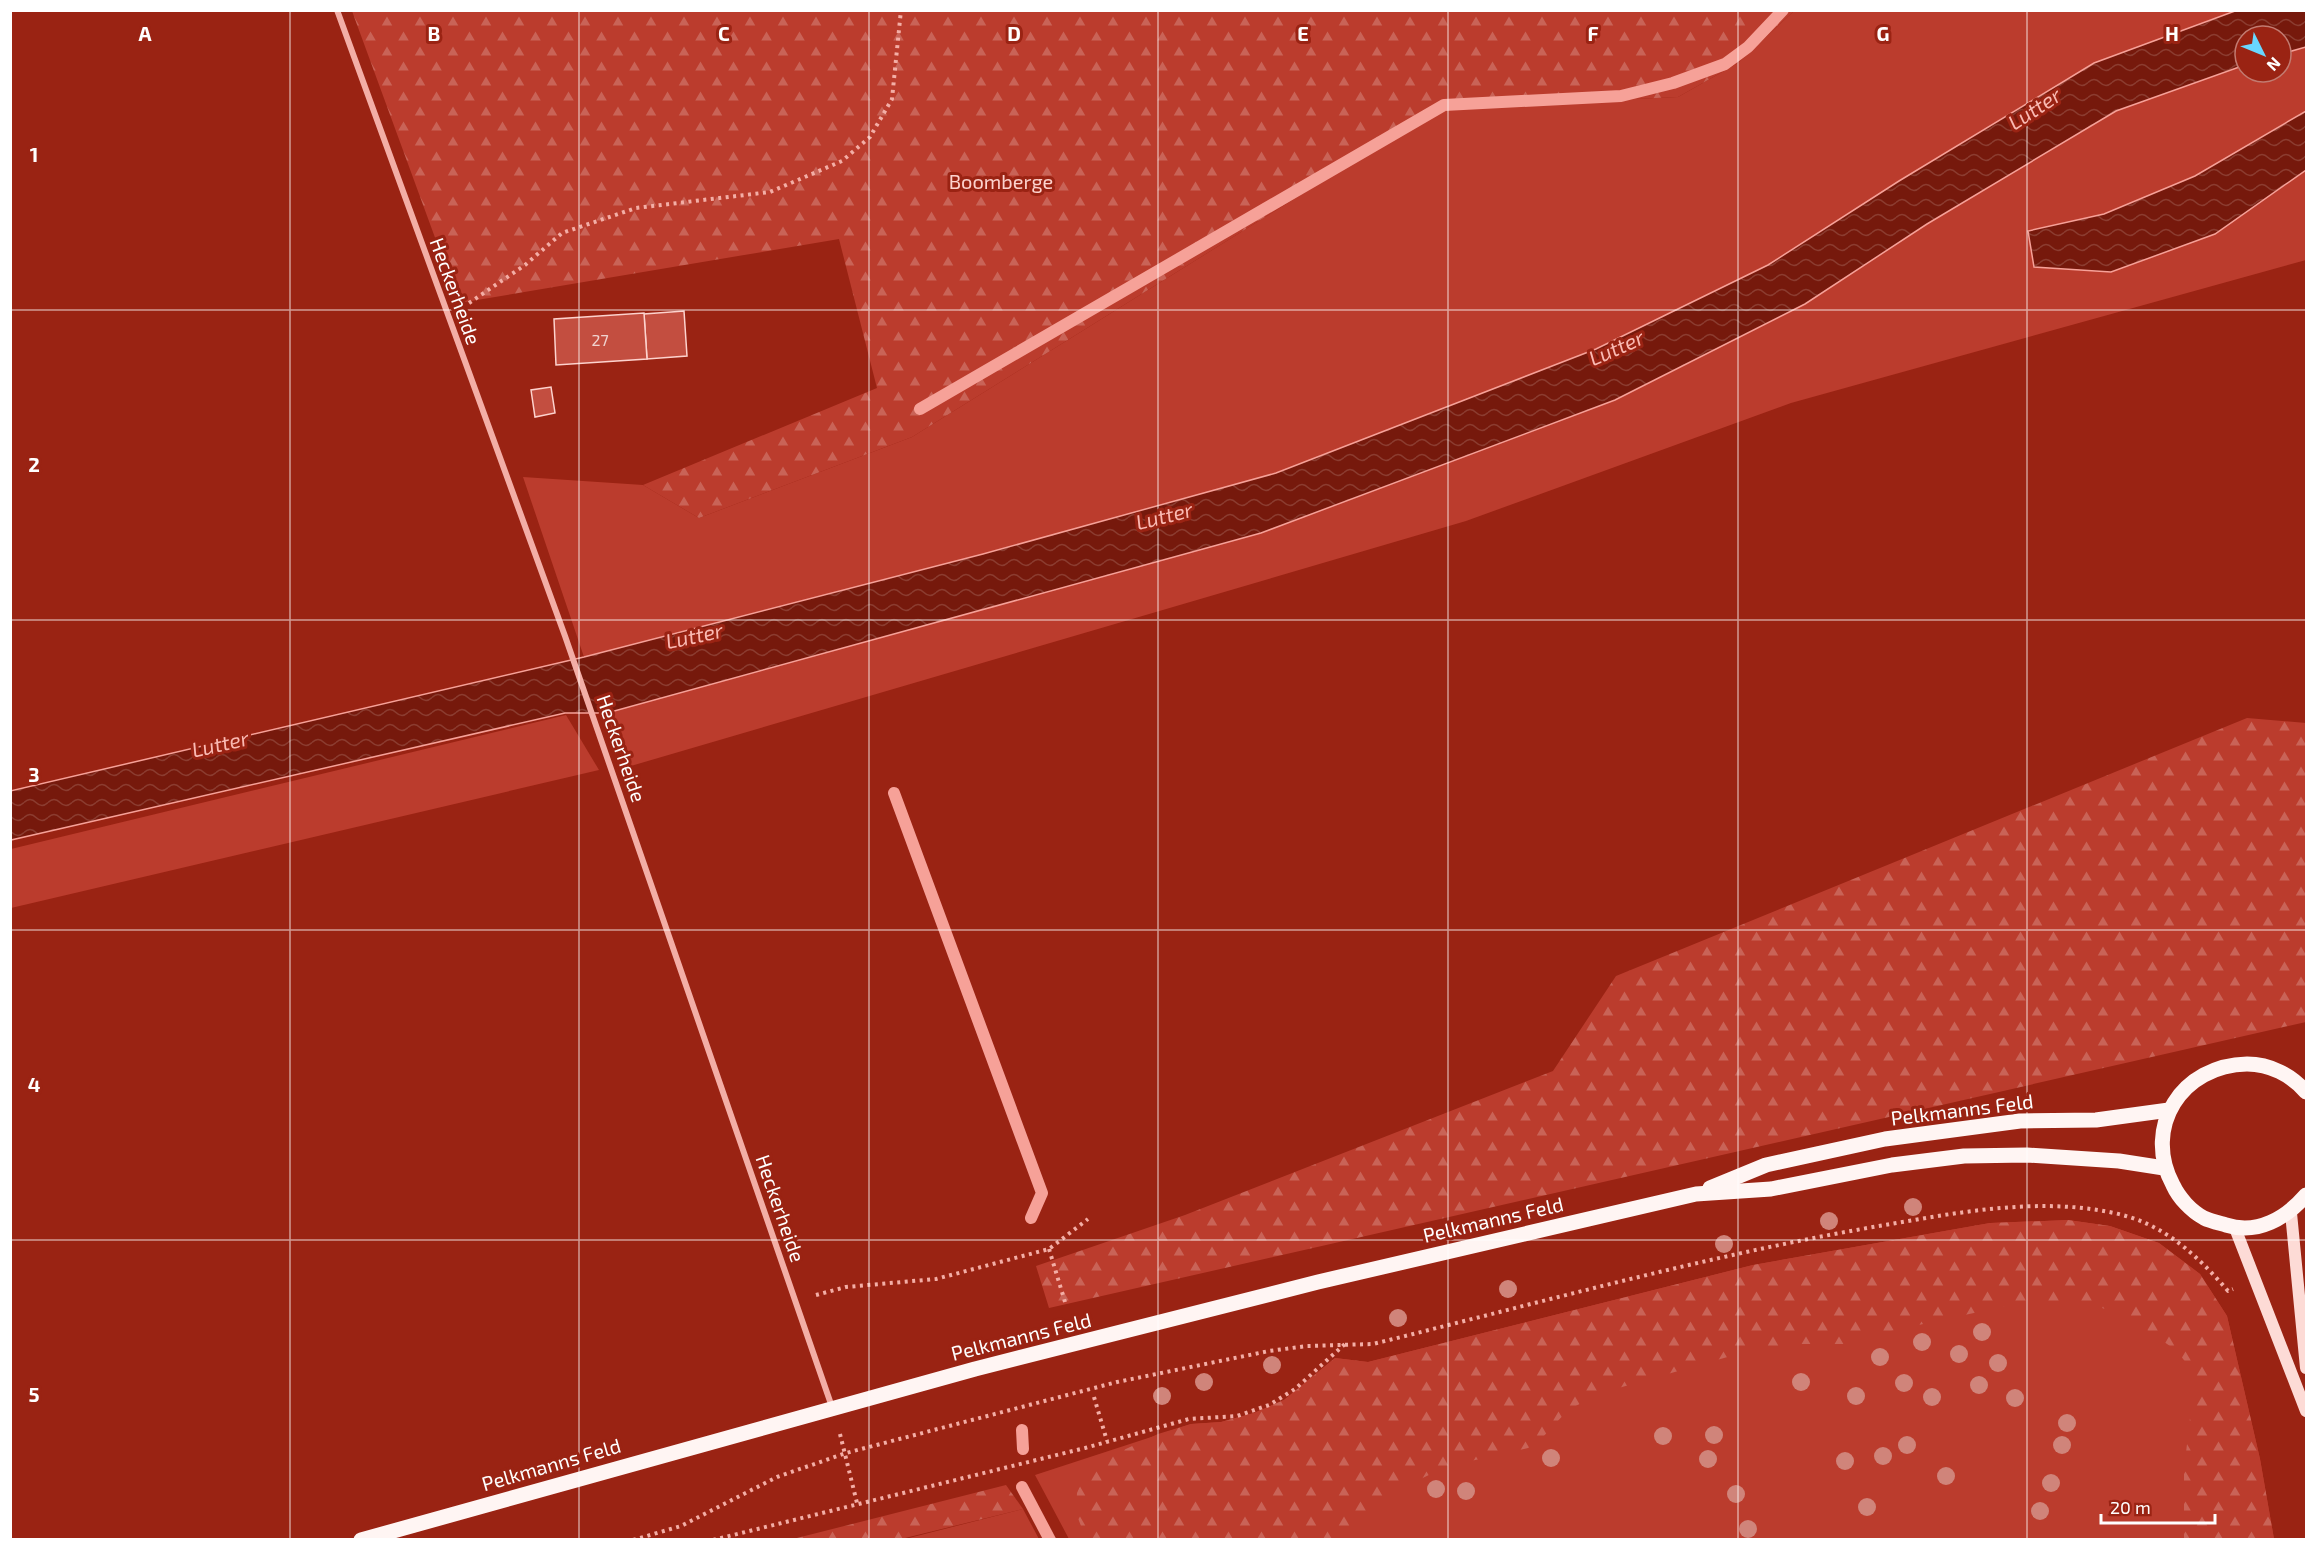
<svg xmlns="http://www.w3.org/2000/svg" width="2317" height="1550" font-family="'Exo 2',sans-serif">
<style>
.grass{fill:#bb3c2d}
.forest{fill:url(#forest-firs)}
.water{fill:url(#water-waves);stroke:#f6a198;stroke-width:1.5}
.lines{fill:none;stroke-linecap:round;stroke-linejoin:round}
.stream{stroke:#f6a198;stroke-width:12}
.building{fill:#c34e40;stroke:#fdd3ce;stroke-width:1.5}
.path{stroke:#f3aea6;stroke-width:4;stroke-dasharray:3 4.5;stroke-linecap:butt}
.minor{stroke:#f3aea6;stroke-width:6}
.secondary{stroke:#fddbd6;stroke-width:12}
.primary{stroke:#fff5f3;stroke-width:15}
.tree{fill:#d0847a}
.grid{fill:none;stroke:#fff;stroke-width:1.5;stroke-opacity:0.55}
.labels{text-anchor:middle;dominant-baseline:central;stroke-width:6;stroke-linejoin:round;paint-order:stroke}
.number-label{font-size:16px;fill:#f0d3cf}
.park-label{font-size:20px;fill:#fdd3ce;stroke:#9a2313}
.street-label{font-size:20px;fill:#fff;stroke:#9a2313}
.water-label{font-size:21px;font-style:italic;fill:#fabab3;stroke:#9a2313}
.grid-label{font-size:20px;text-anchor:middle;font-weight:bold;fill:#fff;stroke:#9a2313;stroke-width:6;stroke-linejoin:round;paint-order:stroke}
</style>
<defs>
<pattern id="forest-firs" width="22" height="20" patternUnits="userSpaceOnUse" patternTransform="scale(1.5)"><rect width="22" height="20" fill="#bb3c2d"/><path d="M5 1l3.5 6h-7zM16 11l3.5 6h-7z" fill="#c96357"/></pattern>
<pattern id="water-waves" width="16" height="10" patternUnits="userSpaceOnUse" patternTransform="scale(1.5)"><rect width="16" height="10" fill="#76190c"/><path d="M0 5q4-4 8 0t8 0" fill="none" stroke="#8b3c30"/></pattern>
</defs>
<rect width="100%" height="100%" fill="#9a2313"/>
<g class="grass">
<path d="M1794 11H2235L2094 63 1899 181 1768 265 1596 349 1276 473 983 554 584 657 523 477 643 485 699 518 912 437 1440 108 1678 97 1738 63Z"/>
<path d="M2306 47V111L2195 176 2104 214 2028 231 2215 234 2306 170V260L1791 403 1466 521 624 768 607 713 1261 533 1615 400 1805 304 1927 224 2116 111 2245 65V72H2281V54Z"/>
<path d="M566 715 599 770 11 908V849Z"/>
<path d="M2068 1220 2110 1226 2159 1243 2200 1274 2227 1316 2260 1459 2274 1539H1069L1035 1475 1191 1424 1221 1422 1254 1413 1284 1400 1335 1358 1368 1362 1753 1265 1990 1223Z"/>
<path d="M1023 1509 1039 1539 901 1540Z"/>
</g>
<g class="forest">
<path d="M352 11V10L1794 11 1738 63 1678 97 1440 108 912 437 699 518 643 485 877 388 839 239 459 303Z"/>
<path d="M2247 718 2306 723V1022L1049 1308 1036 1266 1185 1215 1553 1071 1616 976Z"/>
<path d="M2068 1220 2110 1226 2159 1243 2200 1274 2227 1316 2260 1459 2274 1539H2184V1470L2193 1392 2190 1368 2177 1351 2150 1332 2123 1316 2097 1306 2058 1301 2006 1306 1868 1336 1850 1344H1799L1738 1354 1601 1393 1568 1410 1542 1438 1528 1448 1462 1463 1433 1473 1402 1488 1374 1508 1345 1539H1086L1076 1513 1077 1493 1085 1474 1098 1462 1158 1434 1191 1424 1221 1422 1254 1413 1284 1400 1335 1358 1368 1362 1753 1265 1990 1223Z"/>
<path d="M1006 1485 1023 1509 901 1539H793Z"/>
</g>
<g class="water">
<path d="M2235 11H2306V47L2281 54V36H2245V65L2116 111 1927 224 1805 304 1615 400 1261 533 607 713H565L11 840 10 791 584 657 983 554 1276 473 1596 349 1768 265 1899 181 2094 63Z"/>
<path d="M2306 111V170L2215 234 2111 272 2034 267 2028 231 2104 214 2195 176Z"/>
</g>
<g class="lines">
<g class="stream">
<path d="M920 409 1444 105 1621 96 1673 83 1725 64 1748 47 1783 10"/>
<path d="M894 793 1042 1193 1031 1218"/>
<path d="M1022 1430 1023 1449"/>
<path d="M1022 1487 1050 1540"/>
</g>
</g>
<g class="building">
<path d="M684 311 687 356 647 359 644 314Z"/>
<path d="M644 313 647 359 556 365 554 319Z"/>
<path d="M551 387 555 413 535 417 531 390Z"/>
</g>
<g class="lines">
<g class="path">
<path d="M469 303 525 265 562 233 636 208 770 192 842 161 870 137 892 99 901 10"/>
<path d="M1049 1249 1065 1302"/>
<path d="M816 1295 846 1287 936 1279 1049 1249 1088 1219"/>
<path d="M1094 1397 1107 1441"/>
<path d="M840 1434 857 1503"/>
<path d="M633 1540 681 1526 777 1477 846 1453 1117 1382 1269 1351 1307 1346 1373 1344C1543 1302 1712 1254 1885 1225 1960 1212 2039 1197 2114 1213 2163 1223 2197 1255 2228 1291L2233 1289"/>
<path d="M713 1540 1085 1448 1189 1419 1237 1416 1269 1405 1295 1389 1345 1344"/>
</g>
<path class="minor" d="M337 10 565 636 832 1407"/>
<g class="secondary">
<path d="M2291 1213 2306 1368"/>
<path d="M2235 1228 2306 1411"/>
</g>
<g class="primary">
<path d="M2306 1092C2291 1075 2270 1064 2247 1064 2182 1065 2142 1127 2173 1185 2179 1198 2191 1211 2204 1218 2210 1221 2219 1223 2226 1225 2258 1235 2286 1218 2306 1195"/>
<path d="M1710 1188 1766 1165 1885 1139 2020 1121 2096 1120 2169 1110"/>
<path d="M361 1540 975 1369 1318 1282 1696 1194 1771 1189 1892 1165 1964 1156 2027 1155 2119 1161 2164 1168"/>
</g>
</g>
<g class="tree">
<circle cx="1913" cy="1207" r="9"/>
<circle cx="1829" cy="1221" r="9"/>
<circle cx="1724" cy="1244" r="9"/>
<circle cx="1508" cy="1289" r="9"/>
<circle cx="1398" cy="1318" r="9"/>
<circle cx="1982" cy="1332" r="9"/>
<circle cx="1922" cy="1342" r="9"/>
<circle cx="1959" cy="1354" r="9"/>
<circle cx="1880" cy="1357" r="9"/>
<circle cx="1998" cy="1363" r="9"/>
<circle cx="1272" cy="1365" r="9"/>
<circle cx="1204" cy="1382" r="9"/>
<circle cx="1801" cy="1382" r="9"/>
<circle cx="1904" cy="1383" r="9"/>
<circle cx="1979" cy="1385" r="9"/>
<circle cx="1162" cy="1396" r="9"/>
<circle cx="1856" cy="1396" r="9"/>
<circle cx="1932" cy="1397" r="9"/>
<circle cx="2015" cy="1398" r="9"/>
<circle cx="2067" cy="1423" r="9"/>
<circle cx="1714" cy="1435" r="9"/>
<circle cx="1663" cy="1436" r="9"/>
<circle cx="1907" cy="1445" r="9"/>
<circle cx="2062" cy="1445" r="9"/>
<circle cx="1883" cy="1456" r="9"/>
<circle cx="1551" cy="1458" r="9"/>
<circle cx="1708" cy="1459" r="9"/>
<circle cx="1845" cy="1461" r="9"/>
<circle cx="1946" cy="1476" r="9"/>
<circle cx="2051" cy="1483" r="9"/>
<circle cx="1436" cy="1489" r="9"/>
<circle cx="1466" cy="1491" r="9"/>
<circle cx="1736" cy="1494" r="9"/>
<circle cx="1867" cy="1507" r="9"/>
<circle cx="2040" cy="1511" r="9"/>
<circle cx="1748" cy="1529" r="9"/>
</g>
<path class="grid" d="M290 10V1540M579 10V1540M869 10V1540M1158 10V1540M1448 10V1540M1738 10V1540M2027 10V1540M10 310H2306M10 620H2306M10 930H2306M10 1240H2306"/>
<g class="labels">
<g class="number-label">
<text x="600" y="339">27</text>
</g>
<g class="park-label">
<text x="1001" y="181">Boomberge</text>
</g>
<g class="street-label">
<text transform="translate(456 291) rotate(70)">Heckerheide</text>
<text transform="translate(622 748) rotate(71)">Heckerheide</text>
<text transform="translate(1962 1109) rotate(-7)">Pelkmanns Feld</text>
<text transform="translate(781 1208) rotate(71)">Heckerheide</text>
<text transform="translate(1493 1219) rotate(-13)">Pelkmanns Feld</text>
<text transform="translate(1021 1336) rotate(-14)">Pelkmanns Feld</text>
<text transform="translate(551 1464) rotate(-16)">Pelkmanns Feld</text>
</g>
<g class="water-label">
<text transform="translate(2034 108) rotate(-33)">Lutter</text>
<text transform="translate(1616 347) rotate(-24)">Lutter</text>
<text transform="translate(1164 515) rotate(-14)">Lutter</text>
<text transform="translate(694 635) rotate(-12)">Lutter</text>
<text transform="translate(220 743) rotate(-13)">Lutter</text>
</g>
</g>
<g class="grid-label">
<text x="145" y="41">A</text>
<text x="434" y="41">B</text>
<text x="724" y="41">C</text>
<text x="1014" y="41">D</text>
<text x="1303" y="41">E</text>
<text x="1593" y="41">F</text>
<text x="1883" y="41">G</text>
<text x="2172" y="41">H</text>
<text x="34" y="162">1</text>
<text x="34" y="472">2</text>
<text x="34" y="782">3</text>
<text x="34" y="1092">4</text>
<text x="34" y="1402">5</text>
</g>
<rect width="2317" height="1550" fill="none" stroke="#ffffff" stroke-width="24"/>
<g transform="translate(2263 54) rotate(133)"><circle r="28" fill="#9a2313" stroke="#c27b71" stroke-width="1.5"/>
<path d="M0-4.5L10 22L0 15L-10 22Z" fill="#69d7ff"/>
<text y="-9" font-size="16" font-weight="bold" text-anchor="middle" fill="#ffffff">N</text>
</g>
<path d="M2101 1514v9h114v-9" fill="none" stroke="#ffffff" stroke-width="3"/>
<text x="2110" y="1514" font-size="18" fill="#ffffff" stroke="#9a2313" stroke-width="4.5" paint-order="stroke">20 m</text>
</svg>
